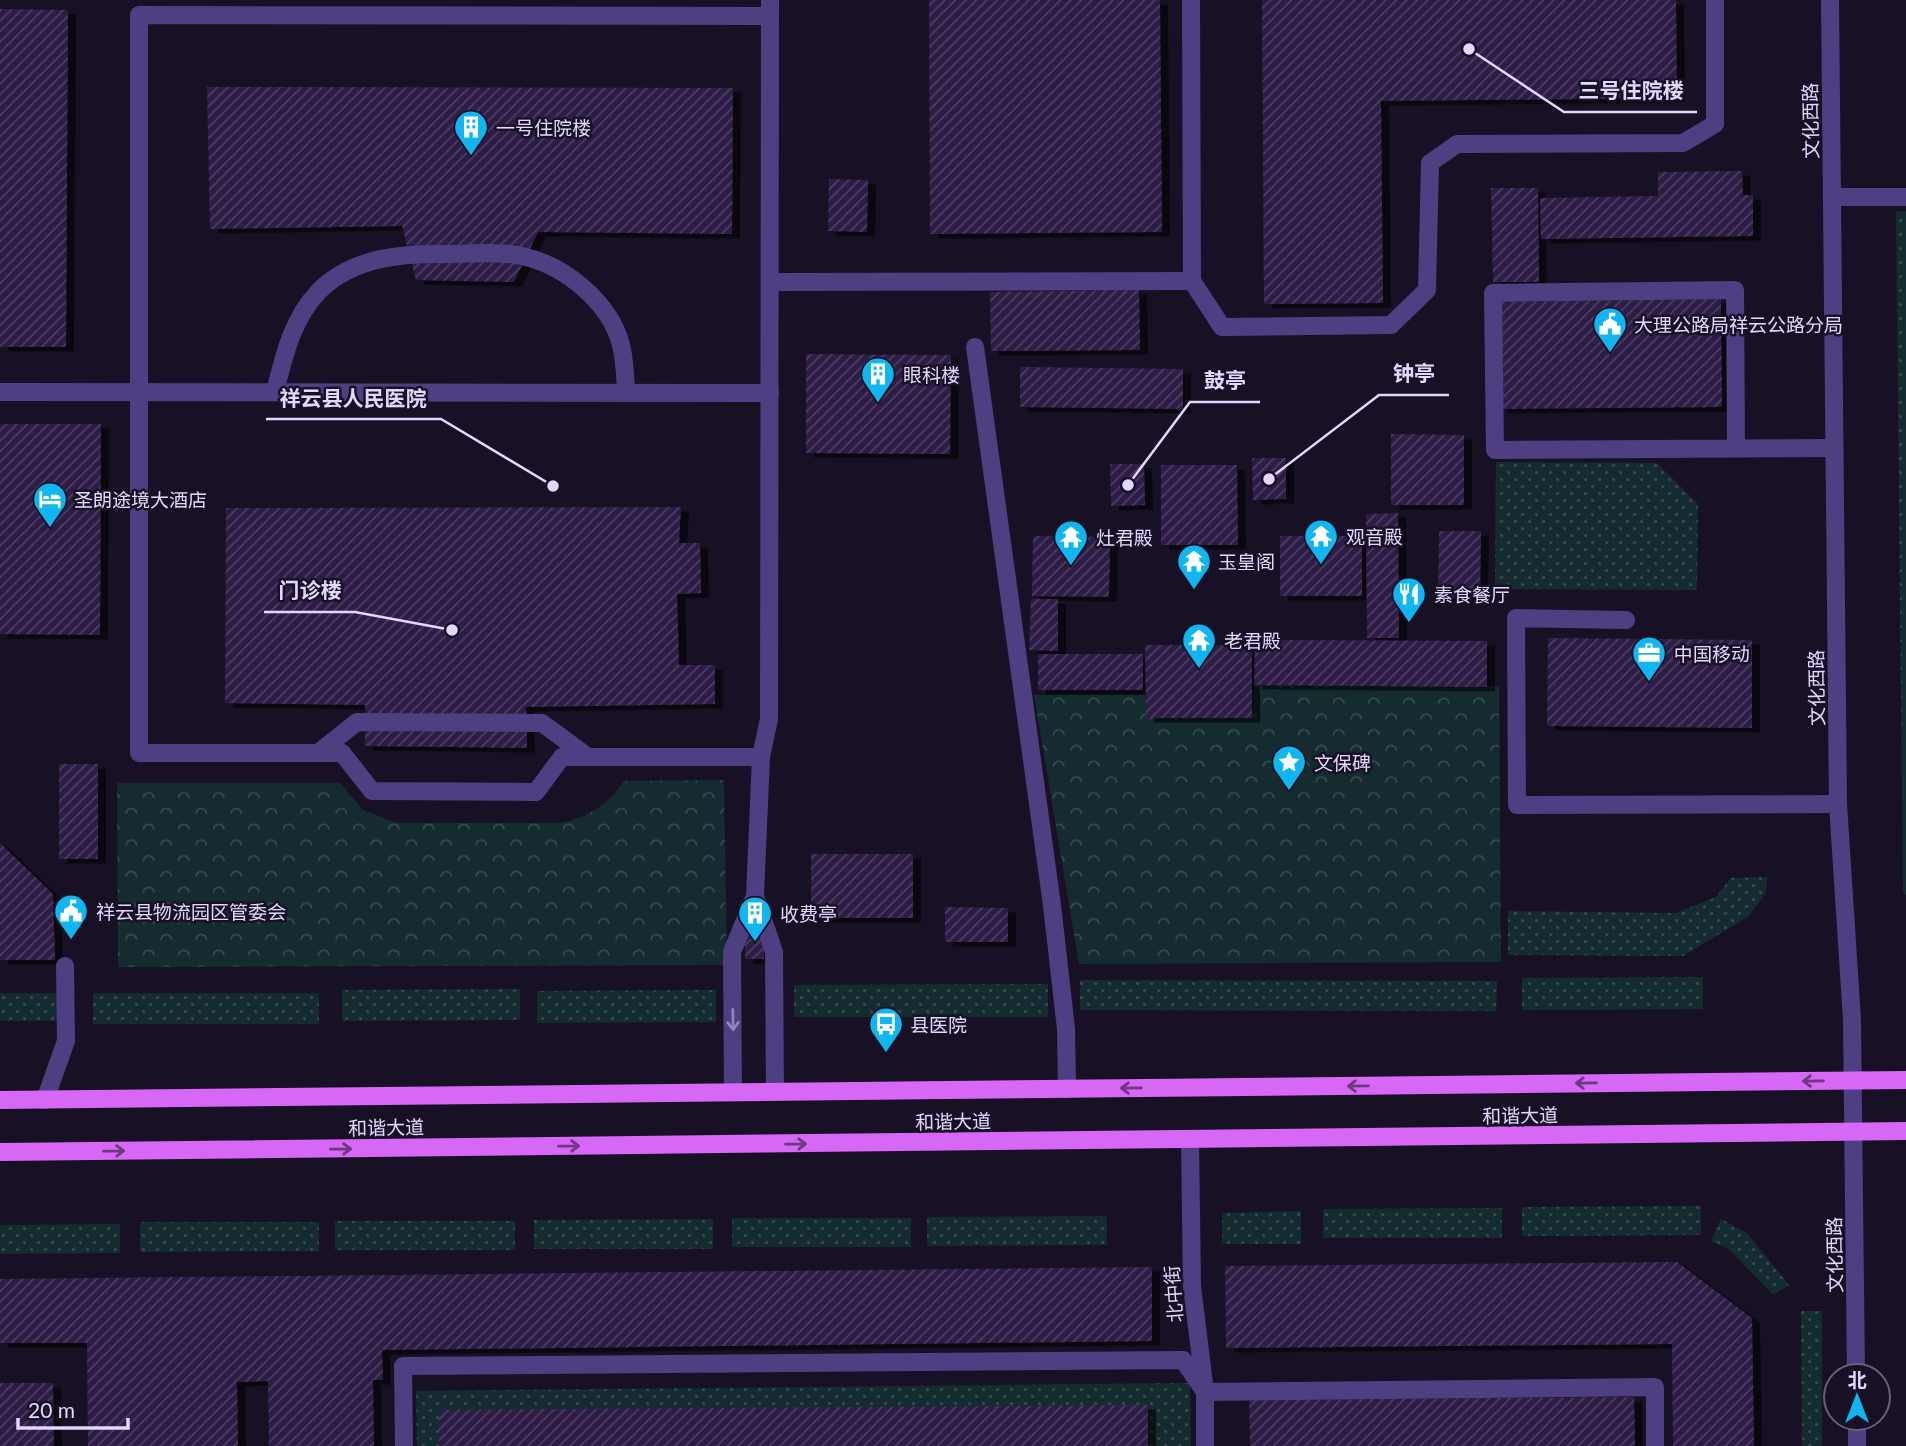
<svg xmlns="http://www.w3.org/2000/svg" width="1906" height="1446" font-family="Lato,'Noto Sans SC',sans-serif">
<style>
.grass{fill:url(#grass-dots)}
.forest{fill:url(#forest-crowns)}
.building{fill:url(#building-hatch);filter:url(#shadow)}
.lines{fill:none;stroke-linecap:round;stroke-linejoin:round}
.service{stroke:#4d3f82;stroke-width:18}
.minor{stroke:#4d3f82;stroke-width:18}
.tertiary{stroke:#4d3f82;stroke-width:18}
.primary{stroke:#d767f5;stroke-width:18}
.oneway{stroke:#9084b9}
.oneway2{stroke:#6e3883}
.labels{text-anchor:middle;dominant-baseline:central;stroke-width:5;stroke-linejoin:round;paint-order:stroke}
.street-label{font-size:19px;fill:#e2d8fd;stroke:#181126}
.poi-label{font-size:19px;fill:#e2d8fd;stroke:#181126;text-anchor:start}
.leader{fill:none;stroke:#e2d8fd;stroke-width:2.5}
.callout-dot{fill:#e2d8fd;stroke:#181126;stroke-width:2.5}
.callout-label{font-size:21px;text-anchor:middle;font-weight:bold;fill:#e2d8fd;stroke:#181126;stroke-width:5;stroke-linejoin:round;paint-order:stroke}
</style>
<defs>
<pattern id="grass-dots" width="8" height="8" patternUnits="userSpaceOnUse" patternTransform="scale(1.75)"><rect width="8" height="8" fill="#142c30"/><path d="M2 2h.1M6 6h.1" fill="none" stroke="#364a4f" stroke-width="1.8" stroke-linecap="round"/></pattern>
<pattern id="forest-crowns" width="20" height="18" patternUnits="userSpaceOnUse" patternTransform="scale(1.75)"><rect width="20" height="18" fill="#142c30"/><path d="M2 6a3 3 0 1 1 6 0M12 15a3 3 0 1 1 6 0" fill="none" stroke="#364a4f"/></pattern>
<pattern id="building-hatch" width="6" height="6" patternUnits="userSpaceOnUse" patternTransform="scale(1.75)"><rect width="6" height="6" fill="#2d1e46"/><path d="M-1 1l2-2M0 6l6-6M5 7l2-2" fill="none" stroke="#4b3e62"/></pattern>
<filter id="shadow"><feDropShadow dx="8" dy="4.5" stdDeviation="0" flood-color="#0009"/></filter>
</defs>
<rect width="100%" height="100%" fill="#181126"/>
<g class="grass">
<path d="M1896 211H1906V895L1903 893Z"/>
<path d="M1496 462 1657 463 1698 504 1697 590 1495 589Z"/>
<path d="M1768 877 1765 894 1749 916 1683 956 1508 955V911L1676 913 1716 897 1731 878Z"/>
<path d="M1703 977V1009L1522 1010V978Z"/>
<path d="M1080 980 1497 981 1496 1011 1080 1010Z"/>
<path d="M1048 984V1017H794V985Z"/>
<path d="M520 989V1020L342 1021V990Z"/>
<path d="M716 990V1022L537 1023V991Z"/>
<rect x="0" y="993" width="73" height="28"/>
<rect x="93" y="993" width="226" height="31"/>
<path d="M1701 1206V1235L1522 1236V1207Z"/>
<path d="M1502 1208V1238H1323V1209Z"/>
<path d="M1301 1211V1244H1222V1213Z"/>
<path d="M1107 1216V1245L927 1246V1217Z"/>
<rect x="732" y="1218" width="179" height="29"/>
<path d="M713 1219V1249H534V1220Z"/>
<path d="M1721 1219 1747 1233 1789 1285 1773 1295 1730 1250 1711 1241Z"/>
<rect x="335" y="1221" width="180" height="29"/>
<path d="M140 1222H319V1251L140 1252Z"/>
<path d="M120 1224V1253L0 1254V1225Z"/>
<path d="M1801 1311H1822V1446H1802Z"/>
<path d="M1190 1383 1191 1446H417L416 1391Z"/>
</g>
<g class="forest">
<path d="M1254 685 1499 686 1501 962 1079 964 1034 695H1146V718H1252Z"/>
<path d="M724 780 727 965 118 967 117 783H340L363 810 397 823H562C587 817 611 804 623 781Z"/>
</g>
<g class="building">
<path d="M929 0H1160L1162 232 930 234Z"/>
<path d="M1262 0H1676L1677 98 1381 101 1383 303 1264 304Z"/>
<path d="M0 9 68 10 66 347H0Z"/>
<path d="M207 87 733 88 732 234 538 232 514 282 416 280 402 226 210 229Z"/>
<path d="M1742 171 1743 195H1753V236L1541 239 1540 198 1658 196V172Z"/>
<path d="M829 179 868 180 867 232 828 231Z"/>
<path d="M1491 188H1538L1539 282H1493Z"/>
<path d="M1139 290 1140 350 991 351 990 292Z"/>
<path d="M1721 299 1722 407 1499 409 1497 302Z"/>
<path d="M806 354 951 355 950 454 806 453Z"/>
<path d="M1020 367 1183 369V409L1020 407Z"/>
<path d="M0 424H101L100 635 0 634Z"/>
<path d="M1391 434 1464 435V505H1391Z"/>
<path d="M1252 458H1286V499L1253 500Z"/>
<path d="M1110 464H1144L1145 505 1111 506Z"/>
<path d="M1161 465H1237L1238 545H1161Z"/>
<path d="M681 507 679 543H700L701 593 677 594 679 665H715V704L526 707 527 748 365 746V705L225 703 226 508Z"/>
<path d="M1398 513 1399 638H1367L1366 514Z"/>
<path d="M1439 531H1481L1480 599 1438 598Z"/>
<path d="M1033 536 1110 537 1109 597 1032 596Z"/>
<rect x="1280" y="536" width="82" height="60"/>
<path d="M1031 599H1058V651L1029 650Z"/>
<path d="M1548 638 1752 640V728L1547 726Z"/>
<path d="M1255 640 1487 641V687L1254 685Z"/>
<path d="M1145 645H1252V718H1146Z"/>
<rect x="1038" y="654" width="105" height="36"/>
<rect x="59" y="764" width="39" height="95"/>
<path d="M0 843 53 894 55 960H0Z"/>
<rect x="811" y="854" width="102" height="64"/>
<path d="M945 907 1008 908V942H945Z"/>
<rect x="745" y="927" width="19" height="32"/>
<path d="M1677 1262 1752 1318 1754 1446H1673L1672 1344 1226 1348 1225 1266Z"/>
<path d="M1152 1267V1341L382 1350 383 1380H373L374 1446H269L268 1381 237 1382 238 1446H88L87 1343H0V1279Z"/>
<path d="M0 1383H53L54 1446H0Z"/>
<path d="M1634 1397 1635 1446H1250L1249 1400Z"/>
<path d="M1148 1405V1446H439V1410Z"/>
</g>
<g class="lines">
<g class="service">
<path d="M1191 0 1192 281 1222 327 1391 325 1427 290 1430 163 1457 144 1683 143 1715 124V0"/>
<path d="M770 282 1192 281"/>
<path d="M0 392 770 393"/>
<path d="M275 392C284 356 292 319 319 291 353 257 402 253 448 254 471 254 499 251 522 256 564 265 610 302 621 345 625 360 625 376 626 392"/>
<path d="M1736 448 1735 290 1493 293 1495 450 1834 448"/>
<path d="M1626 620 1516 618 1517 805 1838 804"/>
<path d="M318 753 357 722 542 723 588 757"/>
<path d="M761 757H562L536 792 372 791 342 753H139V15L770 16"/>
<path d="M755 896 774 952 775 1092"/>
<path d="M733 1092 732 952 755 896 761 757 769 719 770 0"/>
<path d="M45 1100 66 1041 65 966"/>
<path d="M404 1446 403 1366 1183 1360 1205 1392 1655 1387V1446"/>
</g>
<g class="minor">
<path d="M1832 197H1906"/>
<path d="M975 347 1052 905 1066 1029 1067 1089"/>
<path d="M1190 1139 1192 1286 1205 1392V1446"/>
</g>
<g class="tertiary">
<path d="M1830 0 1838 804 1852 1020 1856 1376"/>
<path d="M1857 1418V1446"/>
</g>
<g class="primary">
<path d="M0 1100 1906 1080"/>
<path d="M0 1152 1906 1131"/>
</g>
</g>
<defs><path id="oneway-shaft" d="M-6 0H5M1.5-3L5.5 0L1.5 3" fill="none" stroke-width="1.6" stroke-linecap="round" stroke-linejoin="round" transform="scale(1.75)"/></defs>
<use class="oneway" href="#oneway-shaft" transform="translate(733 1020) rotate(89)"/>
<g class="oneway2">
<use href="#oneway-shaft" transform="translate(1813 1081) rotate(179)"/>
<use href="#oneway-shaft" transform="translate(1586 1083) rotate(179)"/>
<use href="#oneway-shaft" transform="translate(1358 1086) rotate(179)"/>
<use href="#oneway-shaft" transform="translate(1131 1088) rotate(179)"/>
<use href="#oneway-shaft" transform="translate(796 1144) rotate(-1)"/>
<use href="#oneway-shaft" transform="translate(569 1146) rotate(-1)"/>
<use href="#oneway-shaft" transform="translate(341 1149) rotate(-1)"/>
<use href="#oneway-shaft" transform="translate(114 1151) rotate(-1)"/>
</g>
<defs>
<g id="building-pin" transform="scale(1.75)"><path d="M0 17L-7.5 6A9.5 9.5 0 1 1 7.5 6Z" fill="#11b5f0" stroke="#181126"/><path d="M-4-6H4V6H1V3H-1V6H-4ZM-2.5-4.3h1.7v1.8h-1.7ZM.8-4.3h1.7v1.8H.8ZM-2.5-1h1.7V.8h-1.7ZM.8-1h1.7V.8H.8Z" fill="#fff"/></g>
<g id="civic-pin" transform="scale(1.75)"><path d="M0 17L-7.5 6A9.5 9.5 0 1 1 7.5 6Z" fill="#11b5f0" stroke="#181126"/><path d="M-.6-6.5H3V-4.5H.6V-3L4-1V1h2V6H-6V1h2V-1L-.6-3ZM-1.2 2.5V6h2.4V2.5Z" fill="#fff"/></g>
<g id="hotel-pin" transform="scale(1.75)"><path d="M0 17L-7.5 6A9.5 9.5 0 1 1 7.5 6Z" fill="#11b5f0" stroke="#181126"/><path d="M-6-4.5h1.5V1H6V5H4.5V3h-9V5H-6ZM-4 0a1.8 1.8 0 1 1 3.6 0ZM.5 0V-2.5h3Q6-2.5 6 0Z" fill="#fff"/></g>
<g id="temple-pin" transform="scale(1.75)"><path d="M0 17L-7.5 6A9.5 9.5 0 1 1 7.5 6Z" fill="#11b5f0" stroke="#181126"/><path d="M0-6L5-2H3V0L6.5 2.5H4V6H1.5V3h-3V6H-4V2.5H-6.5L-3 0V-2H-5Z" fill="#fff"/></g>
<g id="restaurant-pin" transform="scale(1.75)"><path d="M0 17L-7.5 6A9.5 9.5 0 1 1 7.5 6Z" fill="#11b5f0" stroke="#181126"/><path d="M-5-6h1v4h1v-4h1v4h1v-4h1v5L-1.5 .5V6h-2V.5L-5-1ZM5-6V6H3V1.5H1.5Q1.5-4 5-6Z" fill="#fff"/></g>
<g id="office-pin" transform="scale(1.75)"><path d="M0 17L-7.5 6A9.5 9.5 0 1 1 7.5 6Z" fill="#11b5f0" stroke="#181126"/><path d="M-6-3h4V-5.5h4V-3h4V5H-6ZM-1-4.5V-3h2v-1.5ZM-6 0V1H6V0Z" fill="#fff"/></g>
<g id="sight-pin" transform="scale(1.75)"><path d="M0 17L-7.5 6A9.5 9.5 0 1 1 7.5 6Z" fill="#11b5f0" stroke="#181126"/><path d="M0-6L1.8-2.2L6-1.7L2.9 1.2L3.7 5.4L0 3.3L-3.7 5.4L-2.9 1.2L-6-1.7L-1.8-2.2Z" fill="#fff"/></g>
<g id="bus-pin" transform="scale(1.75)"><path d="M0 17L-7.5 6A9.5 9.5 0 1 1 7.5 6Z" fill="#11b5f0" stroke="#181126"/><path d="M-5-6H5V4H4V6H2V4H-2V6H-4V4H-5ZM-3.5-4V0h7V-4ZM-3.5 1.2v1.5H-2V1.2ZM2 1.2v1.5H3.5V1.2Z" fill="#fff"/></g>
</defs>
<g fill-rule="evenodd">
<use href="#building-pin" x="471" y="127"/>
<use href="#civic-pin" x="1610" y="324"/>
<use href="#building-pin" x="878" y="374"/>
<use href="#hotel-pin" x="50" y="499"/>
<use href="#temple-pin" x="1321" y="536"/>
<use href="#temple-pin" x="1071" y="537"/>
<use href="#temple-pin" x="1194" y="561"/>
<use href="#restaurant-pin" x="1409" y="594"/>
<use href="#temple-pin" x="1199" y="640"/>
<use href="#office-pin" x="1649" y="653"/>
<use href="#sight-pin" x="1289" y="762"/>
<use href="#civic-pin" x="71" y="911"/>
<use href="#building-pin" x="755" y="913"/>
<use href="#bus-pin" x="886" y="1024"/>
</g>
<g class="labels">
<g class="street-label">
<text transform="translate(1810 121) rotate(-91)">文化西路</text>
<text transform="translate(1816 688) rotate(-91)">文化西路</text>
<text transform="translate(1520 1115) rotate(-1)">和谐大道</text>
<text transform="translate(953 1121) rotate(-1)">和谐大道</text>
<text transform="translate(386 1127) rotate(-1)">和谐大道</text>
<text transform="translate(1834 1255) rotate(-91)">文化西路</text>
<text transform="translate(1173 1294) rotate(-94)">北中街</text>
</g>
<g class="poi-label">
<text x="496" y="127">一号住院楼</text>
<text x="1634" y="324">大理公路局祥云公路分局</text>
<text x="903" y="374">眼科楼</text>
<text x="74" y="499">圣朗途境大酒店</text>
<text x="1346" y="536">观音殿</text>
<text x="1096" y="537">灶君殿</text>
<text x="1218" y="561">玉皇阁</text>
<text x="1434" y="594">素食餐厅</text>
<text x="1224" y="640">老君殿</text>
<text x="1674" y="653">中国移动</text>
<text x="1314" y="762">文保碑</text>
<text x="96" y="911">祥云县物流园区管委会</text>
<text x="780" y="913">收费亭</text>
<text x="910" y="1024">县医院</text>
</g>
</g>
<path class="leader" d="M1469 49L1564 112H1697M1269 479L1379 395H1449M1128 485L1190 402H1260M553 486L441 419H266M452 630L355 612H264"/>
<g class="callout-dot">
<circle cx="1469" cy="49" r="7"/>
<circle cx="1269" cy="479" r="7"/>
<circle cx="1128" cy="485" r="7"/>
<circle cx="553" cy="486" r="7"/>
<circle cx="452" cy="630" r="7"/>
</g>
<g class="callout-label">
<text x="1631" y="98">三号住院楼</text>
<text x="1414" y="381">钟亭</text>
<text x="1225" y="388">鼓亭</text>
<text x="353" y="406">祥云县人民医院</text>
<text x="310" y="598">门诊楼</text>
</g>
<g transform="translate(1857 1397)"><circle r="33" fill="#181126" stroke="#69617c" stroke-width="2"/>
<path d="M0-5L12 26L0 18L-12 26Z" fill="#11b5f0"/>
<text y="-10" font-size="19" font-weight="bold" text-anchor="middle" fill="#e2d8fd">北</text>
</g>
<path d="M18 1418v10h110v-10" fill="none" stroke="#e2d8fd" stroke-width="3.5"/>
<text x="28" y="1418" font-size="21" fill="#e2d8fd" stroke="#181126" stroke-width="5" paint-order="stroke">20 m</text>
</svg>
